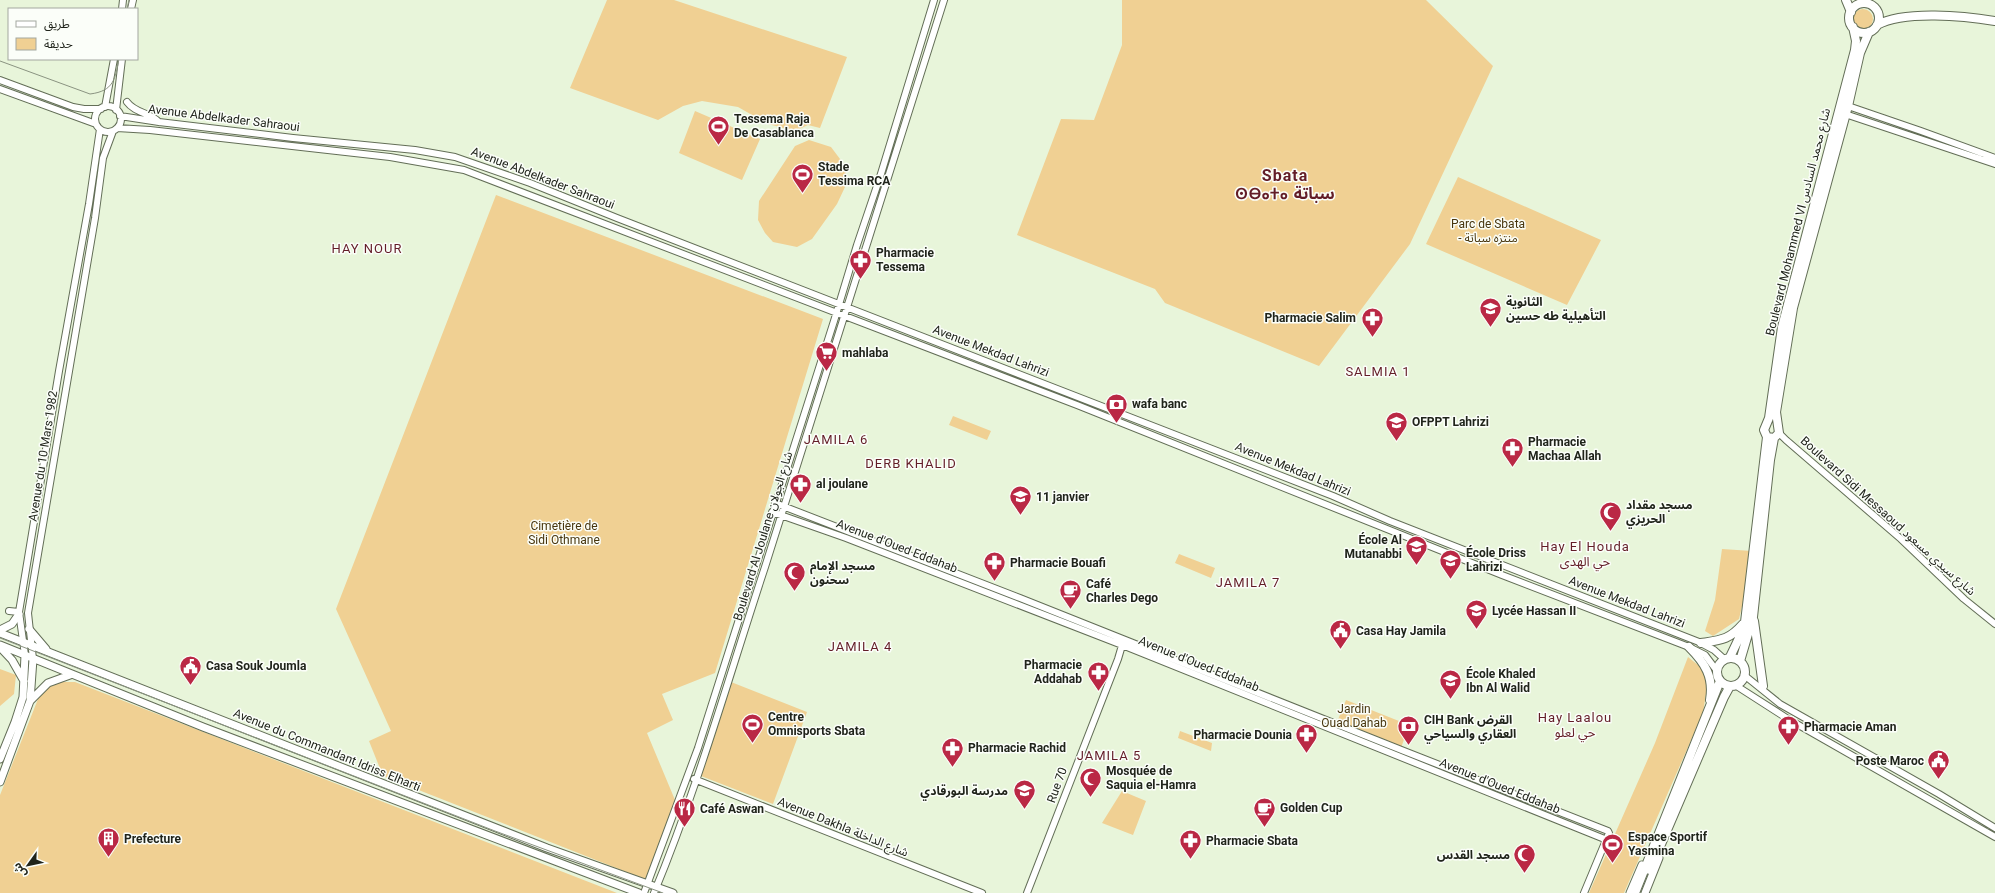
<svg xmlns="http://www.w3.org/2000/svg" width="1995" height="893" viewBox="0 0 1995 893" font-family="Roboto,'Noto Sans Arabic','Noto Sans Tifinagh',sans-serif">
<rect width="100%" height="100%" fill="#e8f5da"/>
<path fill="#f0d093" d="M607 0H674L847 57 820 128 808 125 795 131 768 124 738 107 702 101 683 106 658 120 570 88Z
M1122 0H1426L1493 66 1410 244 1319 366 1165 303 1155 289 1017 235 1061 119 1094 120 1122 45Z
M1853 19a10 10 0 1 1 20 0a10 10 0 1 1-20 0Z
M695 111 760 139 742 180 679 153Z
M809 140 831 147 846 167 845 187 837 204 812 239 797 247 773 242 765 233 758 220 759 201 795 146Z
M1458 177 1601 240 1567 305 1426 244Z
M496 195 823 319 715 673 662 694 673 720 647 733 675 800 648 877 644 879 383 776 369 741 391 731 336 609Z
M953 416 991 431 987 440 949 425Z
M1722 549 1752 551 1747 585 1739 619 1713 636 1705 631 1715 600Z
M1179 554 1215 568 1211 578 1175 563Z
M1688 657 1703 669 1708 681 1703 713 1624 893H1589L1655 743Z
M0 669 16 675 14 694 0 706Z
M57 682H75L617 893H0V795L38 699 45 689Z
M731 682 807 712 773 804 701 776Z
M1346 700 1409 725 1401 748 1337 722Z
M1180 731 1212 743 1211 751 1178 738Z
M1122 791 1146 801 1133 835 1102 823Z"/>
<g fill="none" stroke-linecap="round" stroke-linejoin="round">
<defs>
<path id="secondary" d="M122 9 123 0
M131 9 133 0
M0 80 73 107 84 109H101
M0 89 96 124
M127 102C135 113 149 112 159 122
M1848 106 1921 131 1995 158
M95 119a13 13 0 1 1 26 0a13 13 0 1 1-26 0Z
M105 107 114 59
M116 110 122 59
M1845 114 1995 164
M120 116 159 122 293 138 415 150 455 157 530 183 617 218 1333 496 1390 521 1699 642 1714 650 1724 659
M117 128 150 130 390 157 464 170 1077 405 1502 575 1689 647 1705 655 1717 671
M1779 433 1786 440 1901 539 1964 599 1995 624
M775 503 1020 598 1404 751 1608 831 1609 833 1584 893
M772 512 846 538 1122 645 1607 840
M9 611 19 612
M25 655 19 612 59 371 89 204 100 129
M33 659 28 613 95 218 103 158 113 131
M1744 675 1780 704 1939 794 1995 828
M1735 685 1788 719 1995 837
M694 779 982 893
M644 893 698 748 834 321 857 245 880 177 934 0
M654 893C698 787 729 676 765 567 826 378 885 189 944 0
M1027 893 1118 659 1123 642"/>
<path id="primary" d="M29 629 46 649
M0 630 12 624 19 614
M0 633 547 848 673 893
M0 645 203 727 639 893
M0 647 12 660 24 681
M30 701 48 683 70 675
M0 759 15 722 23 697 25 655
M0 782 30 701 33 659
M1630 893 1642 865
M1645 893 1659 858"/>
<path id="highway" d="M1846 0 1851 12
M1849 18a15 15 0 1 1 30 0a15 15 0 1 1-30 0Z
M1877 25C1904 10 1965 16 1995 21
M1774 438 1767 437 1764 430 1769 418 1782 327 1855 50 1856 41 1853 27
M1754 621 1763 686
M1701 643C1721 640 1729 640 1743 624
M1689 647C1705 663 1714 677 1710 700
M1730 657 1741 634 1745 622 1767 437
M1717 672a14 14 0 1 1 28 0a14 14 0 1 1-28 0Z
M1740 661 1753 617 1770 460 1774 438 1779 433 1776 412 1793 308 1848 106 1860 53 1869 32
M1650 870 1724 697 1730 686
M1635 893 1720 681"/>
</defs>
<use href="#secondary" stroke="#636e57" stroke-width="8"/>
<use href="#primary" stroke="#636e57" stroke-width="9"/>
<use href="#highway" stroke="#636e57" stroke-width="10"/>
<use href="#secondary" stroke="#fff" stroke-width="6"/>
<use href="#primary" stroke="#fff" stroke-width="7"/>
<use href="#highway" stroke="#fff" stroke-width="8"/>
<path stroke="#8a9381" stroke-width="1" d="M127 9 129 0
M0 61 90 94C114 91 115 79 119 59
M0 638 495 831 663 893"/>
</g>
<defs>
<symbol id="stadium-pin" viewBox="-11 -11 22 30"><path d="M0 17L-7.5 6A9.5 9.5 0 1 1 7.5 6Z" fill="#ba2845" stroke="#fbfef9"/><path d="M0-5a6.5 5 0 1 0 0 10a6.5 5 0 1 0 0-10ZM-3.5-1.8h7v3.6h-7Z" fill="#fff"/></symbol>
<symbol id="pharmacy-pin" viewBox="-11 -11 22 30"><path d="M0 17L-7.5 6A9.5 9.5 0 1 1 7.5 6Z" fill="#ba2845" stroke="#fbfef9"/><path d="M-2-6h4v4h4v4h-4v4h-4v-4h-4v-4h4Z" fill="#fff"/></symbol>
<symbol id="school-pin" viewBox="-11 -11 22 30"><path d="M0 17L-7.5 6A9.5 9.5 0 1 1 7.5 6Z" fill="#ba2845" stroke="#fbfef9"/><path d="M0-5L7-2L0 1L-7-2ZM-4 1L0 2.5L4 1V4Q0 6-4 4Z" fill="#fff"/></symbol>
<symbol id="supermarket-pin" viewBox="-11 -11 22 30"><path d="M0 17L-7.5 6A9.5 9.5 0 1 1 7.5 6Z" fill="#ba2845" stroke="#fbfef9"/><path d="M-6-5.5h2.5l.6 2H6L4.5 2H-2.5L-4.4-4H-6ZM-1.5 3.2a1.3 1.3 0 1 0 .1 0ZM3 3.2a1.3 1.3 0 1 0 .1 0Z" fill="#fff"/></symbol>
<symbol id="bank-pin" viewBox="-11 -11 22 30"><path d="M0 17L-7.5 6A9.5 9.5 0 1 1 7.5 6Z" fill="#ba2845" stroke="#fbfef9"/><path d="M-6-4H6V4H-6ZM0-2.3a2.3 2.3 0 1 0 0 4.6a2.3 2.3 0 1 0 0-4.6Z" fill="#fff"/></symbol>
<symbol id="university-pin" viewBox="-11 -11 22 30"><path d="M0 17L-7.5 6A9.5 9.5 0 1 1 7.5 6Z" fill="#ba2845" stroke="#fbfef9"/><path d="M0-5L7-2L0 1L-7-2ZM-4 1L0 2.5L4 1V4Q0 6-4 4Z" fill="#fff"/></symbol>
<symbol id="mosque-pin" viewBox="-11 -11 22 30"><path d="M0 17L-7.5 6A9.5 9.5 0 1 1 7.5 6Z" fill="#ba2845" stroke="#fbfef9"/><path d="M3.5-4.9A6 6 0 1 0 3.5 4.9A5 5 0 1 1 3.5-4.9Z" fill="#fff"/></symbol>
<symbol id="cafe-pin" viewBox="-11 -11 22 30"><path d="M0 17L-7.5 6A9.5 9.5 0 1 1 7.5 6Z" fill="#ba2845" stroke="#fbfef9"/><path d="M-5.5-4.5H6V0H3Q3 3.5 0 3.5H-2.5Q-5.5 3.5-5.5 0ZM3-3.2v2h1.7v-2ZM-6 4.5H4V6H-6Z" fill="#fff"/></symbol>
<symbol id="civic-pin" viewBox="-11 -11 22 30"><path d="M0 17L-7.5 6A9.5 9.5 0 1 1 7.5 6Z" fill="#ba2845" stroke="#fbfef9"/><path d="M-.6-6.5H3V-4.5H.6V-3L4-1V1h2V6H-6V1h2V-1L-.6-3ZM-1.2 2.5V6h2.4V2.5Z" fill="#fff"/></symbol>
<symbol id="restaurant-pin" viewBox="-11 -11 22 30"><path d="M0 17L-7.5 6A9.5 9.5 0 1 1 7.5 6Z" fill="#ba2845" stroke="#fbfef9"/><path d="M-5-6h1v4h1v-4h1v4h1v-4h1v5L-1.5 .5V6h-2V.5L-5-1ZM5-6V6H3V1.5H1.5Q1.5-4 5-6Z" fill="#fff"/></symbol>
<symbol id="building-pin" viewBox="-11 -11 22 30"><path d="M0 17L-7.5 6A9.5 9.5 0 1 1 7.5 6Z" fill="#ba2845" stroke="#fbfef9"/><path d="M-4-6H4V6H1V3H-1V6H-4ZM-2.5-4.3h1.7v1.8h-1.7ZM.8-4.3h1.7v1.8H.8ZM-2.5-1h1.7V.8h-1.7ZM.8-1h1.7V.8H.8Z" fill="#fff"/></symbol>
</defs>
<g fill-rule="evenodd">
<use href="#stadium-pin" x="706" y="114" width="25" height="34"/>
<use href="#stadium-pin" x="790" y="162" width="25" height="34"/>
<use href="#pharmacy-pin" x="848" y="248" width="25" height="34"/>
<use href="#school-pin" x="1478" y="296" width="25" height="34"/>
<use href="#pharmacy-pin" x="1360" y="306" width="25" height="34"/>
<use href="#supermarket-pin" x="814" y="340" width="25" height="34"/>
<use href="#bank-pin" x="1104" y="392" width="25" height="34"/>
<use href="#university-pin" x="1384" y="410" width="25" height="34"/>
<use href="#pharmacy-pin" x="1500" y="436" width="25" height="34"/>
<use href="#pharmacy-pin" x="788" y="472" width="25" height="34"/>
<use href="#school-pin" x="1008" y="484" width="25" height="34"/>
<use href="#mosque-pin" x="1598" y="500" width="25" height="34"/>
<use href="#school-pin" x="1404" y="534" width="25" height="34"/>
<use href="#school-pin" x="1438" y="548" width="25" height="34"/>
<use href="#pharmacy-pin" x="982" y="550" width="25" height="34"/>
<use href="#mosque-pin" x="782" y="560" width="25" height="34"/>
<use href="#cafe-pin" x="1058" y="578" width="25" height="34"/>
<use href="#school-pin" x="1464" y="598" width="25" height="34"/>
<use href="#civic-pin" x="1328" y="618" width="25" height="34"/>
<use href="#civic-pin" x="178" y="654" width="25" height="34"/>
<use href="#pharmacy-pin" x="1086" y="660" width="25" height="34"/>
<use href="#school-pin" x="1438" y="668" width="25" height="34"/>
<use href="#stadium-pin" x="740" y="712" width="25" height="34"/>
<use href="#bank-pin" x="1396" y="714" width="25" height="34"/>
<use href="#pharmacy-pin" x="1776" y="714" width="25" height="34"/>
<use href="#pharmacy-pin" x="1294" y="722" width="25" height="34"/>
<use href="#pharmacy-pin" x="940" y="736" width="25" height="34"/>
<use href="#civic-pin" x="1926" y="748" width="25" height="34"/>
<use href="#mosque-pin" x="1078" y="766" width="25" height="34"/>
<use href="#school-pin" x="1012" y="778" width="25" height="34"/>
<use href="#cafe-pin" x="1252" y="796" width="25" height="34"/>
<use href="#restaurant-pin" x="672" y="796" width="25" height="34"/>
<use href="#building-pin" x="96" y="826" width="25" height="34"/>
<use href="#pharmacy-pin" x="1178" y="828" width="25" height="34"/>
<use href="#stadium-pin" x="1600" y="832" width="25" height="34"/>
<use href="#mosque-pin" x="1512" y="842" width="25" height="34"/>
</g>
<g text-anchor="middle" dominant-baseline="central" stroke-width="3" stroke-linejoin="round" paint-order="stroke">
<g font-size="12" fill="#20241b" stroke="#fbfef9">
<text transform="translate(224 118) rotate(7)">Avenue Abdelkader Sahraoui</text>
<text transform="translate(543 178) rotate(21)">Avenue Abdelkader Sahraoui</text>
<text transform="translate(1798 222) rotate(-76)">Boulevard Mohammed VI شارع محمد السادس</text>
<text transform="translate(991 351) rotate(21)">Avenue Mekdad Lahrizi</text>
<text transform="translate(43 456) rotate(-81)">Avenue du 10 Mars 1982</text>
<text transform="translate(1293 469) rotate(22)">Avenue Mekdad Lahrizi</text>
<text transform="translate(1888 516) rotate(42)">Boulevard Sidi Messaoud شارع سيدي مسعود</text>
<text transform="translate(763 536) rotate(-73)">Boulevard Al Joulane شارع الجولان</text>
<text transform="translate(897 546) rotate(21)">Avenue d'Oued Eddahab</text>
<text transform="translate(1627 602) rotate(21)">Avenue Mekdad Lahrizi</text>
<text transform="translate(1199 664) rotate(22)">Avenue d'Oued Eddahab</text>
<text transform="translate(327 750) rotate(22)">Avenue du Commandant Idriss Elharti</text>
<text transform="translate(1057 785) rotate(-70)">Rue 70</text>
<text transform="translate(1500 786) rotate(22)">Avenue d'Oued Eddahab</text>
<text transform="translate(843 827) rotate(22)">Avenue Dakhla شارع الداخلة</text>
</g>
<g font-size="12" font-weight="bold" fill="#20241b" stroke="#fbfef9" text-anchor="start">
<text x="734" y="119">Tessema Raja<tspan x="734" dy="14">De Casablanca</tspan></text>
<text x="818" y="167">Stade<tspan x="818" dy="14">Tessima RCA</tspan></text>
<text x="876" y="253">Pharmacie<tspan x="876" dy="14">Tessema</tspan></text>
<text x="1506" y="302">الثانوية<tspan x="1506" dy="14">التأهيلية طه حسين</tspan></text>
<text x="1356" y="318" text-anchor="end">Pharmacie Salim</text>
<text x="842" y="353">mahlaba</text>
<text x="1132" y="404">wafa banc</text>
<text x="1412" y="422">OFPPT Lahrizi</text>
<text x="1528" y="442">Pharmacie<tspan x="1528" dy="14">Machaa Allah</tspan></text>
<text x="816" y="484">al joulane</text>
<text x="1036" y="497">11 janvier</text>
<text x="1626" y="505">مسجد مقداد<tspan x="1626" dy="14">الحريزي</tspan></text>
<text x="1402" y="540" text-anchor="end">École Al<tspan x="1402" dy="14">Mutanabbi</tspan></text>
<text x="1466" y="553">École Driss<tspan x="1466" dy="14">Lahrizi</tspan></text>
<text x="1010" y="563">Pharmacie Bouafi</text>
<text x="810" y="566">مسجد الإمام<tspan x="810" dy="14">سحنون</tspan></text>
<text x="1086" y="584">Café<tspan x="1086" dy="14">Charles Dego</tspan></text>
<text x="1492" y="611">Lycée Hassan II</text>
<text x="1356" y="631">Casa Hay Jamila</text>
<text x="1082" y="665" text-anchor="end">Pharmacie<tspan x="1082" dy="14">Addahab</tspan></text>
<text x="206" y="666">Casa Souk Joumla</text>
<text x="1466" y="674">École Khaled<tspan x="1466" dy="14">Ibn Al Walid</tspan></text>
<text x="768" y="717">Centre<tspan x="768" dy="14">Omnisports Sbata</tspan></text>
<text x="1424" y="720">CIH Bank القرض<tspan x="1424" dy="14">العقاري والسياحي</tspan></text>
<text x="1804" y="727">Pharmacie Aman</text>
<text x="1292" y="735" text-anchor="end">Pharmacie Dounia</text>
<text x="968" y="748">Pharmacie Rachid</text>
<text x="1924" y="761" text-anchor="end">Poste Maroc</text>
<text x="1106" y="771">Mosquée de<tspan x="1106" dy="14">Saquia el-Hamra</tspan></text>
<text x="1008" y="791" text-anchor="end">مدرسة البورقادي</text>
<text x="1280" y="808">Golden Cup</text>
<text x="700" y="809">Café Aswan</text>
<text x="1628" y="837">Espace Sportif<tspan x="1628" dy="14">Yasmina</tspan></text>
<text x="124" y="839">Prefecture</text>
<text x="1206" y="841">Pharmacie Sbata</text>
<text x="1510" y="855" text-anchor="end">مسجد القدس</text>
</g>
<g font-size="12" fill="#48360e" stroke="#fbfef9">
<text x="1488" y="224">Parc de Sbata<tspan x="1488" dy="14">- منتزه سباتة</tspan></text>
<text x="564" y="526">Cimetière de<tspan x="564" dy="14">Sidi Othmane</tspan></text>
<text x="1354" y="709">Jardin<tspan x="1354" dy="14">Ouad Dahab</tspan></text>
</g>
<g font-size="13" letter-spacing="1" fill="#631d27" stroke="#fbfef9">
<text x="367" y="248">HAY NOUR</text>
<text x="1378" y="371">SALMIA 1</text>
<text x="836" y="439">JAMILA 6</text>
<text x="911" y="463">DERB KHALID</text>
<text x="1585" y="546">Hay El Houda<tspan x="1585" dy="15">حي الهدى</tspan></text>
<text x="1248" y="582">JAMILA 7</text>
<text x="860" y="646">JAMILA 4</text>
<text x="1575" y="717">Hay Laalou<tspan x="1575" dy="15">حي لعلو</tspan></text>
<text x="1109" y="755">JAMILA 5</text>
</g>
<g font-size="16" font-weight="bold" letter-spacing="1" fill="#631d27" stroke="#fbfef9">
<text x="1285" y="175">Sbata<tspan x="1285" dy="18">ⵙⴱⴰⵜⴰ سباتة</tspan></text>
</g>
</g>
<rect x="8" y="8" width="130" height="52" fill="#fbfef9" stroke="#a3a7a0"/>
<rect x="16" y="21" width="20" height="6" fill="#ffffff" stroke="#a3a7a0"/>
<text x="44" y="28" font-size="12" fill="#20241b">طريق</text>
<rect x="16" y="38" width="20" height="12" fill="#f0d093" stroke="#a3a7a0"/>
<text x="44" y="48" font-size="12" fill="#20241b">حديقة</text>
<g transform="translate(28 865) rotate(237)" stroke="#fbfef9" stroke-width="3" paint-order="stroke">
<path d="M0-3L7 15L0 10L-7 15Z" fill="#20241b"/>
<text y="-6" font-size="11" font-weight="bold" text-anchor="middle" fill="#20241b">ش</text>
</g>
</svg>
